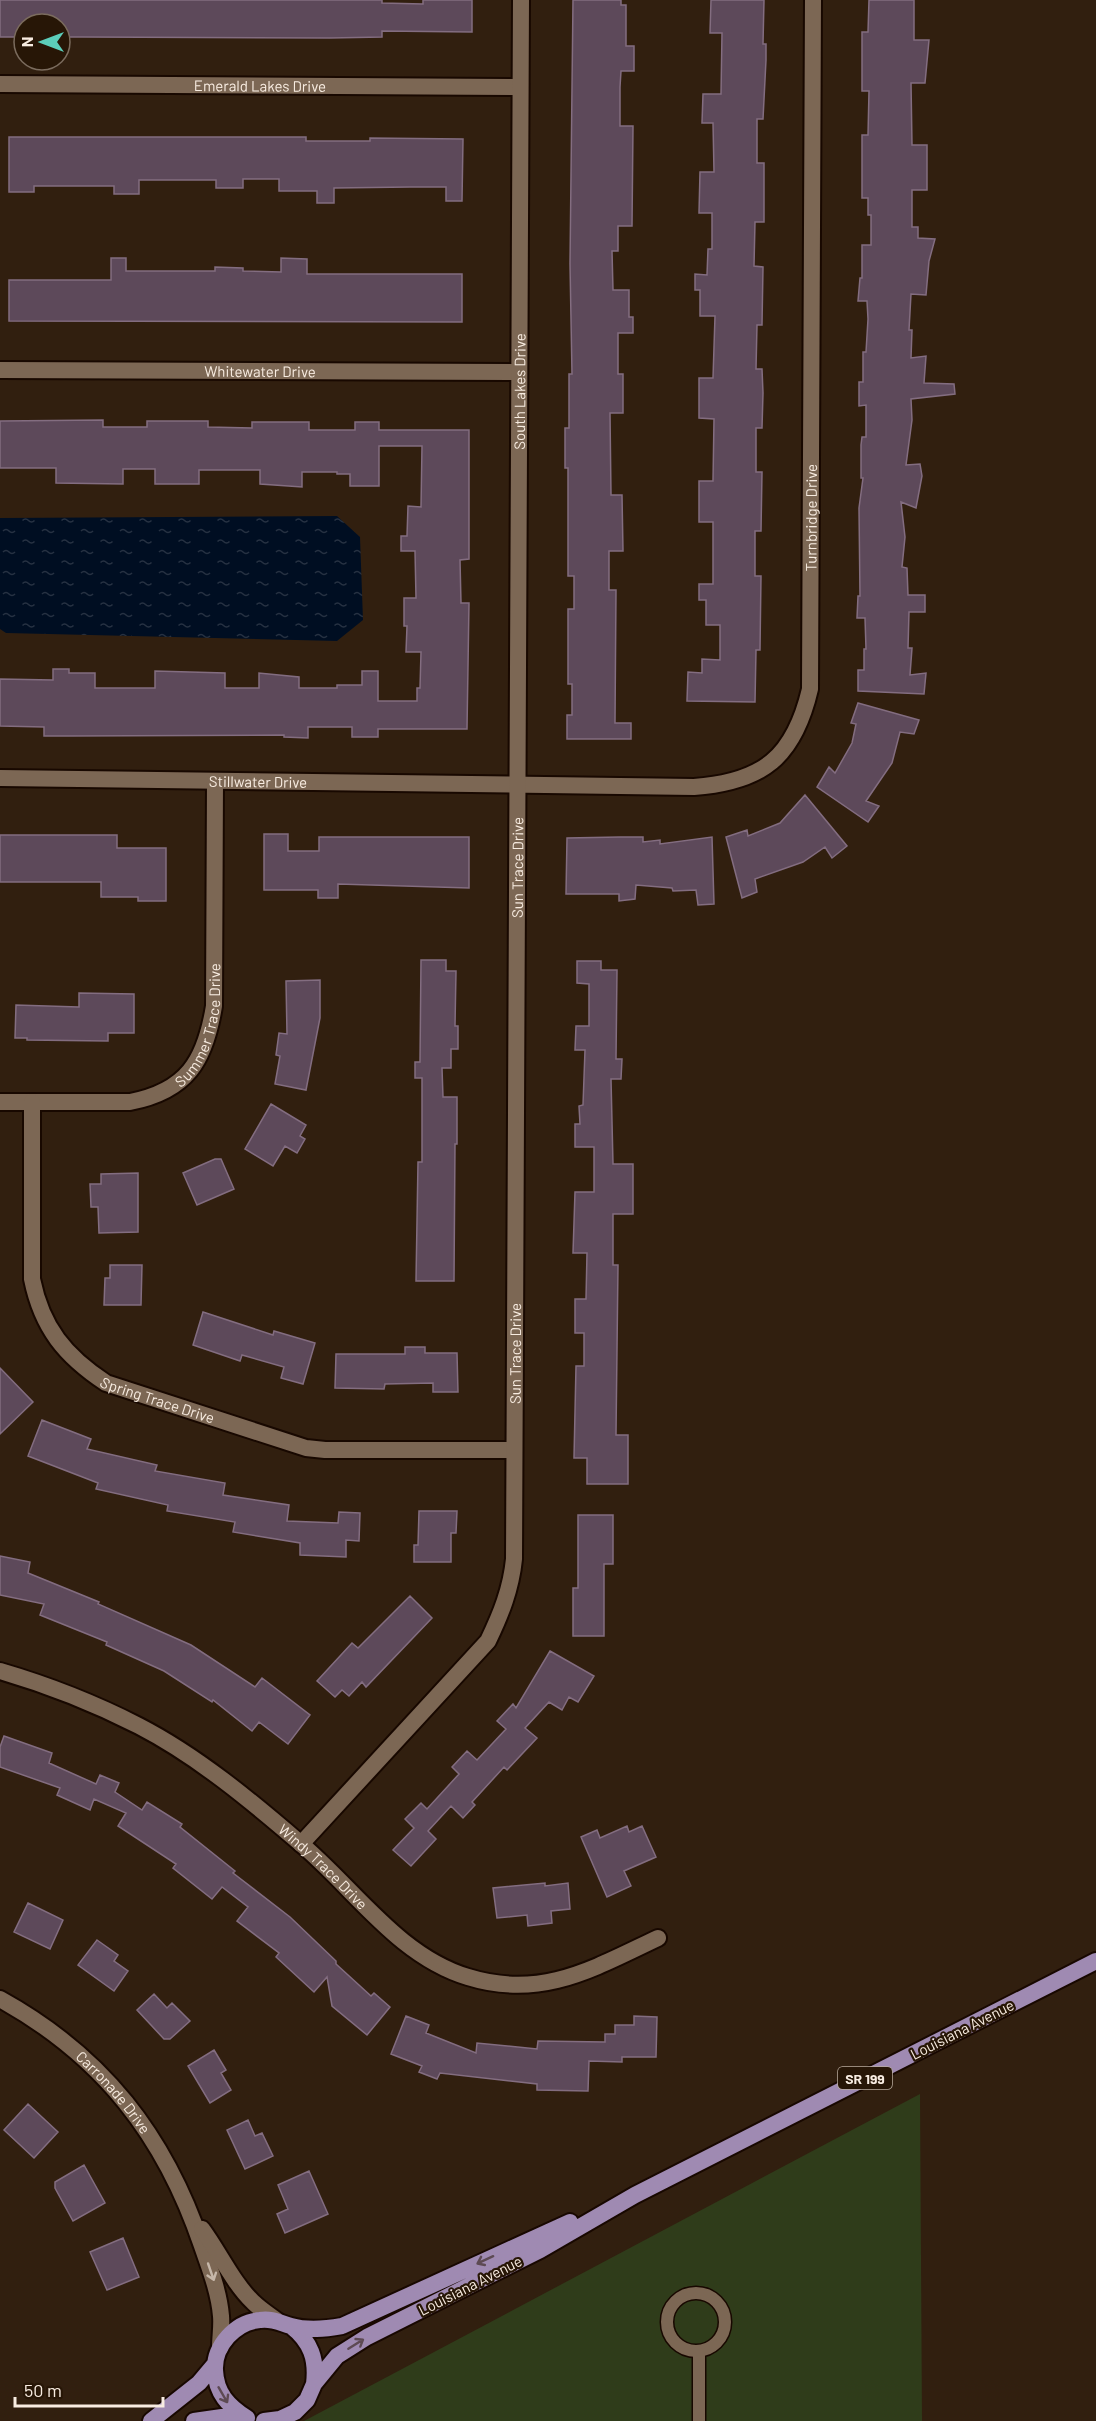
<svg xmlns="http://www.w3.org/2000/svg" width="1096" height="2421" viewBox="0 0 1096 2421" font-family="Barlow,sans-serif">
<defs>
<pattern id="water-ripples" width="26" height="14" patternUnits="userSpaceOnUse" patternTransform="scale(1.5)"><rect width="26" height="14" fill="#000e22"/><path d="M2 4q2-2 4 0t4 0M15 11q2-2 4 0t4 0" fill="none" stroke="#263142"/></pattern>
</defs>
<rect width="100%" height="100%" fill="#311f0f"/>
<path fill="#2f3c1a" d="M920 2094 922 2421H304Z"/>
<path fill="url(#water-ripples)" d="M337 516 360 537 363 620 337 641 6 633 0 629V518Z"/>
<path fill="#5d495a" stroke="#836d80" stroke-width="1.5" d="M0 0H382V3L423 4V0H472V32L382 31V37L330 38 83 37H60V24H21V37H0Z
M573 0H621V5H626V46H634V71H621L620 87V126H633L632 226H618V251H612L613 290H629V317H633V333H618V374H623V413H610L611 495H622L623 551H609V590H616L615 723H631V739H567V715H572V684H568V609H574V576H568V468H565V428H569V374H572L570 264Z
M711 0H764L763 44H766V60L763 119H757V163H764V222H755L754 266 763 267 762 325H757L756 369H762L763 393 762 428H756V472H762L761 531H755V576H761L760 650H756L755 702 687 701 688 672 702 673V659L720 660V625H706V600H699V584H713V522H699V481H713L714 419 699 418V378H713L715 316H700V290H695V274L707 275 708 249H712V213H699L700 172H714L713 123H702L703 94H721L722 33H710Z
M869 0H914V40H929L925 83H911L912 145H927V190H912V227H918V238L935 239 929 261 926 295 911 294 909 330H912L911 358 926 356 924 383 954 384 955 394 911 399 912 420 906 465 920 464 922 476 916 508 901 502 905 537 902 567 907 568 908 595H925V612H909L908 648H912L910 675 926 673 924 694 858 691V670H864V649H866L865 618H857L858 596H860L859 508 863 478H861V445L862 437H866V405L859 406V382H863V352H866L868 319 867 301H858L860 278H862V245H871V215H868V198H862V135H868L869 91H862V32H868Z
M9 137H306V141H370V138L463 139 462 201H446V187H410L334 188V203H317V191H279V179H243V188H216V180H139V194H114V186H34V192H9Z
M111 258H126V271H215V267L243 268V271L281 272V258L307 259V274H462V322L9 321V280H111Z
M103 420V427H147V421H208V427L252 428V422H309V430H355V422H379V430H469V559L460 560 461 603H469L467 729H378V737H352V727H308V738L284 737V735L68 736H44V727L0 726V679L53 680V669H69V673H95V688H155V671L225 673V688H259V673L299 677V688H337V685H362V671H378V701H417V688H420L421 652H406L407 626H404V598H416L415 551H401V536H407L408 506 421 507 422 446H379V486H350V474H337V472H302V487L260 484V470H199V484H155V469H123V484L56 483V468H0V421Z
M858 703 919 720 914 734 900 732 892 763 866 801 879 806 868 822 817 787 829 767 835 773 852 743 856 724 851 723Z
M805 795 847 846 832 858 825 847 803 862 755 879 757 892 742 898 726 837 747 830 748 836 780 823Z
M264 834H288V851H319V837H469V888L338 884V898H318V890H264Z
M0 835H117V848H166V901H138V897H101V882H0Z
M620 837H643V842L660 840V844L712 837 714 904 698 905 696 890 673 891 672 888 636 885 635 899 619 901V894H566L567 838Z
M421 960H446V971H456L455 1026H458V1049H451V1068H442L443 1097H457V1144H455L454 1281H416L418 1162H422V1078H415V1062H420Z
M577 961H601V970H617L616 1059H622L621 1079H611L613 1164H633V1214H613V1265H618L616 1435H628V1484H587V1458H574L576 1366H584V1333H575V1299H586L587 1253H573L575 1192H594V1147H575V1124H580L579 1106 583 1105 585 1050H575L576 1026H589V984L577 983Z
M320 980V1018L306 1090 275 1084 280 1056 276 1055 279 1033 287 1034 286 981Z
M79 993 134 994V1033H108V1041L27 1040V1038H15L16 1005 79 1007Z
M271 1104 306 1125 300 1136 305 1139 297 1153 285 1146 273 1166 245 1149Z
M215 1159H221L234 1189 197 1205 183 1173Z
M138 1173V1232L99 1233 98 1207H91L90 1184H101V1174Z
M110 1265H142L141 1305H104L105 1278H110Z
M203 1312 273 1335 274 1331 315 1343 303 1384 281 1378 284 1367 242 1355 240 1361 193 1345Z
M405 1347H425V1353H457L458 1392H433V1383L385 1384 384 1389 335 1388 336 1354H405Z
M0 1368 33 1402 0 1434Z
M42 1420 91 1439 87 1449 157 1465 155 1471 225 1483 223 1495 289 1505 287 1521 338 1523 339 1512 360 1513 359 1541 346 1540V1557L300 1555V1543L233 1532 235 1522 167 1511 168 1505 96 1489 98 1483 28 1456Z
M419 1511H457L456 1533H451V1562H414V1545H418Z
M578 1515H613V1564H604V1636H573V1588H578Z
M0 1556 30 1562 28 1573 99 1602 98 1604 191 1645 255 1687 262 1678 310 1715 288 1744 259 1722 252 1731 213 1700 212 1702 164 1671 106 1645 107 1642 40 1615 44 1604 0 1595Z
M410 1596 432 1618 366 1687 362 1682 349 1696 342 1690 335 1697 317 1681 352 1643 358 1648Z
M550 1651 594 1676 578 1702 569 1697 562 1710 549 1702 525 1728 537 1738 507 1770 504 1767 472 1802 475 1805 463 1818 451 1806 428 1831 436 1839 411 1866 393 1850 414 1828 405 1819 421 1803 427 1809 459 1774 452 1767 467 1751 477 1760 506 1729 497 1721 513 1704 516 1708Z
M4 1736 52 1753 49 1763 96 1784 100 1775 119 1783 115 1792 142 1810 147 1802 182 1824 180 1827 235 1871 233 1873 290 1917 336 1961V1964L371 1996 374 1993 390 2007 367 2035 332 2006 327 1977 314 1992 276 1957 279 1953 237 1921 248 1907 222 1887 212 1899 173 1868 176 1864 118 1826 126 1813 94 1799 90 1810 57 1795 60 1788 0 1767V1747Z
M627 1826 629 1832 642 1826 656 1857 624 1871 631 1886 607 1897 581 1837 597 1830 600 1838Z
M545 1883V1886L568 1883 570 1909 551 1911 552 1923 528 1926 527 1915 497 1918 493 1888Z
M28 1903 63 1920 50 1949 14 1932Z
M97 1940 118 1955 114 1961 128 1971 114 1991 78 1965Z
M154 1994 167 2008 172 2003 190 2021 170 2039H164L137 2010Z
M406 2016 429 2025 426 2033 476 2053 477 2043 537 2049 538 2041 605 2042V2034H615V2025H634V2016L657 2017 656 2057H622V2062L589 2061 588 2091 537 2090V2084L440 2073 437 2079 419 2072 422 2066 391 2054Z
M214 2050 226 2070 221 2073 231 2090 210 2103 188 2066Z
M28 2104 58 2132 34 2158 4 2130Z
M248 2120 255 2136 262 2133 273 2156 245 2169 227 2130Z
M84 2165 105 2203 73 2221 55 2188V2182Z
M309 2171 328 2214 285 2233 277 2214 288 2209 278 2185Z
M123 2238 139 2277 107 2290 90 2252Z"/>
<g fill="none" stroke-linecap="round" stroke-linejoin="round">
<defs>
<path id="service" d="M667 2322a29 29 0 1 1 58 0a29 29 0 1 1-58 0Z
M699 2421V2351"/>
<g id="minor">
<path id="s1" d="M0 84 520 87"/>
<path id="s2" d="M0 370 519 372"/>
<path id="s3" d="M0 778 694 787C763 782 794 757 810 689L813 0"/>
<path id="s4" d="M0 1102H130C187 1091 205 1061 214 1006L215 781"/>
<path id="s5" d="M32 1102V1279C42 1328 65 1356 106 1383L306 1448 325 1450H514"/>
<path id="s6" d="M0 1671C48 1685 94 1703 139 1726 197 1756 250 1800 300 1843 354 1888 398 1956 468 1977 542 2000 594 1968 658 1938"/>
<path id="s7" d="M301 1844 488 1641C501 1614 511 1589 514 1559L521 0"/>
<path id="s8" d="M0 1999C103 2056 165 2136 202 2246 210 2269 219 2292 221 2316 222 2326 220 2337 220 2348"/>
<path d="M202 2229C219 2252 233 2283 253 2302 260 2309 268 2314 276 2320"/>
</g>
<path id="primary" d="M291 2326C311 2342 317 2359 314 2384
M247 2418C228 2406 216 2393 215 2370 214 2346 235 2322 260 2320 272 2318 280 2323 291 2326 308 2331 325 2329 342 2326L570 2222
M151 2421 199 2383 215 2364
M194 2421 222 2417 247 2418
M264 2421 280 2419 295 2412 307 2400 314 2384 337 2356 367 2337 540 2250 635 2195 1096 1961"/>
</defs>
<use href="#service" stroke="#180800" stroke-width="15"/>
<use href="#minor" stroke="#180800" stroke-width="20"/>
<use href="#primary" stroke="#180800" stroke-width="20"/>
<use href="#service" stroke="#7c6754" stroke-width="12"/>
<use href="#minor" stroke="#7c6754" stroke-width="16"/>
<use href="#primary" stroke="#9f8ab2" stroke-width="16"/>
</g>
<defs><path id="oneway-shaft" d="M-6 0H5M1.5-3L5.5 0L1.5 3" fill="none" stroke-width="1.6" stroke-linecap="round" stroke-linejoin="round" transform="scale(1.5)"/></defs>
<g stroke="#5d4a53">
<use href="#oneway-shaft" transform="translate(485 2260) rotate(155)"/>
<use href="#oneway-shaft" transform="translate(356 2344) rotate(-32)"/>
<use href="#oneway-shaft" transform="translate(223 2395) rotate(60)"/>
</g>
<use stroke="#c6b7a9" href="#oneway-shaft" transform="translate(211 2272) rotate(71)"/>
<g text-anchor="middle" dominant-baseline="central" stroke-width="4.5" stroke-linejoin="round" paint-order="stroke">
<rect fill="#271606" stroke="#b9ac9f" stroke-width="1.5" x="838" y="2067" width="54" height="22" rx="4.5"/>
<g font-size="14" font-weight="bold" fill="#f8ece1">
<text x="865" y="2078">SR 199</text>
</g>
<g font-size="15" fill="#f8ece1" stroke="#271606">
<text stroke="none"><textPath href="#s1" startOffset="260">Emerald Lakes Drive</textPath></text>
<text stroke="none"><textPath href="#s2" startOffset="260">Whitewater Drive</textPath></text>
<text stroke="none"><textPath href="#s7" startOffset="1530">South Lakes Drive</textPath></text>
<text stroke="none"><textPath href="#s3" startOffset="1032">Turnbridge Drive</textPath></text>
<text stroke="none"><textPath href="#s3" startOffset="258">Stillwater Drive</textPath></text>
<text stroke="none"><textPath href="#s7" startOffset="1054">Sun Trace Drive</textPath></text>
<text stroke="none"><textPath href="#s4" startOffset="246">Summer Trace Drive</textPath></text>
<text stroke="none"><textPath href="#s7" startOffset="568">Sun Trace Drive</textPath></text>
<text stroke="none"><textPath href="#s5" startOffset="363">Spring Trace Drive</textPath></text>
<text stroke="none"><textPath href="#s6" startOffset="382">Windy Trace Drive</textPath></text>
<text transform="translate(962 2029) rotate(-27)">Louisiana Avenue</text>
<text stroke="none"><textPath href="#s8" startOffset="148">Carronade Drive</textPath></text>
<text transform="translate(470 2285) rotate(-27)">Louisiana Avenue</text>
</g>
</g>
<g transform="translate(42 42) rotate(270)"><circle r="28" fill="#271606" stroke="#7b6c5e" stroke-width="1.5"/>
<path d="M0-4.5L10 22L0 15L-10 22Z" fill="#5cceba"/>
<text y="-9" font-size="16" font-weight="bold" text-anchor="middle" fill="#f8ece1">N</text>
</g>
<path d="M15 2397v9h148v-9" fill="none" stroke="#f8ece1" stroke-width="3"/>
<text x="24" y="2397" font-size="18" fill="#f8ece1" stroke="#271606" stroke-width="4.5" paint-order="stroke">50 m</text>
</svg>
